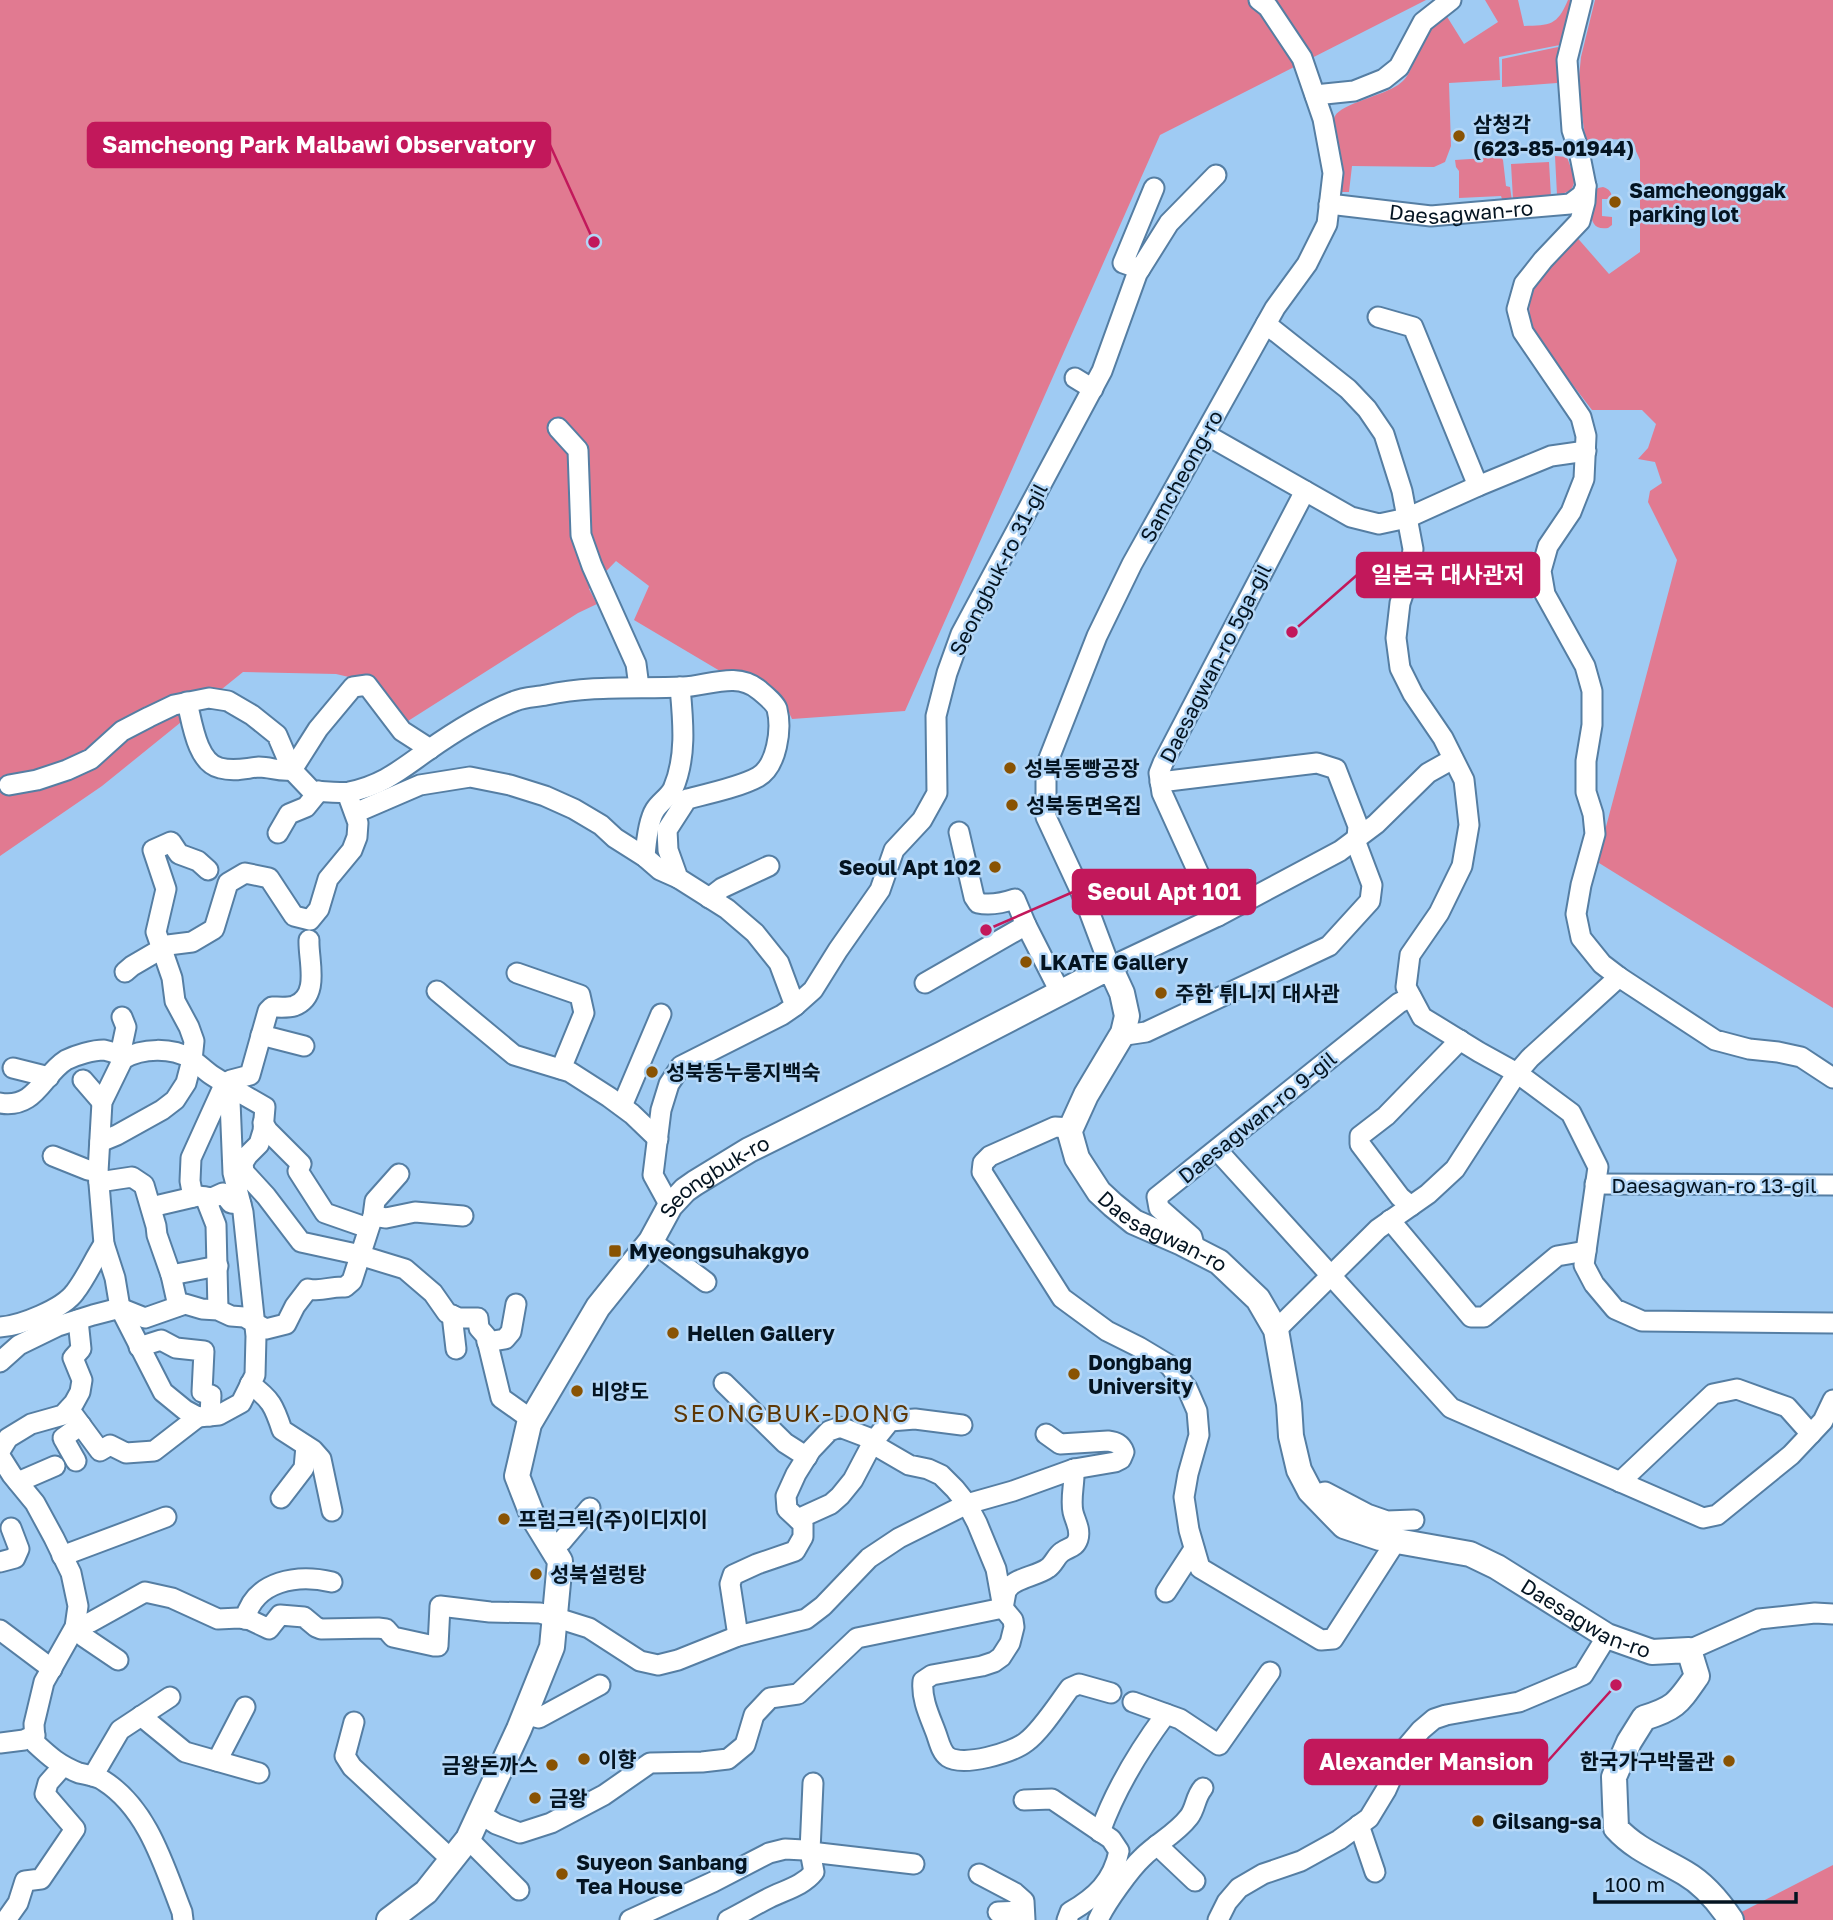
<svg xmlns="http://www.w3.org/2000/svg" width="1833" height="1920" viewBox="0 0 1833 1920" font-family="'Golos Text','Noto Sans KR',sans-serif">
<rect width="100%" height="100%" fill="#9fcbf3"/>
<path fill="#e17a91" d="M0 0H1426L1160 135 905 711 792 719 780 694 755 678 720 671 634 620 649 586 616 561 589 589 597 604 578 613 408 721 379 684 336 674 243 672 102 786 0 856Z
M1485 0H1518L1524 26C1550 25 1557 26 1568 0H1579L1558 61 1557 83 1502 87V59L1558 47 1559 55 1560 45 1499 57 1500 80 1449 83 1451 146 1445 162 1434 167 1352 166 1349 192H1340C1340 181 1341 170 1340 159 1339 146 1328 129 1335 116 1341 104 1384 95 1398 85 1413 75 1414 58 1419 43 1423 33 1431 23 1437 15H1446L1464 44 1498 22Z
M1595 0H1833V1008L1599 863 1603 838 1677 560 1648 502 1650 491 1662 483 1655 462 1638 459 1648 448 1656 424 1642 410H1592L1536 337 1530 319 1529 300 1533 285 1574 234 1609 274 1640 252V160L1631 140 1609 139 1586 143 1578 87 1581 57Z
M1555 156 1567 157C1573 175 1583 190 1557 195Z
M1501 157 1503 160 1506 186 1510 187 1512 201 1503 202 1501 196 1459 198V171L1456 167 1455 160Z
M1549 162 1551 197 1513 199 1511 164Z
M1603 187C1609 189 1612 192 1612 199H1602V216L1612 217V225L1608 228C1586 231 1592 210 1592 195L1598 188Z
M1833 1865V1920H1726Z"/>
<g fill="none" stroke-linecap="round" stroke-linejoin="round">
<defs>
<g id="minor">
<path d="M1259 0 1268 7 1302 58 1323 119 1333 173 1327 224 1307 264 1275 308 1266 324 1132 564 1097 636 1046 766V817L1086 903 1110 967 1218 916 1340 851 1376 824 1428 773 1453 759"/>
<path d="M1582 0 1567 60 1572 130 1579 151 1586 186 1585 202 1580 221 1543 260 1524 284 1517 309 1523 332 1581 417 1586 436 1584 479 1571 512 1548 546 1541 571 1545 594 1585 666 1592 691V725L1586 761V792L1593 814 1595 834 1581 885 1576 914 1581 938 1602 964 1619 977 1715 1040 1749 1049 1778 1052 1801 1057 1833 1078"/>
<path d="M1315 95 1354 91 1384 79 1399 67 1423 22 1451 0"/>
<path id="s1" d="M1329 204 1431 216 1570 204 1582 195 1586 186"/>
<path d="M1140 269 1123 263 1154 188"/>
<path d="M1378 317 1413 327 1478 486"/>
<path d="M1266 324 1348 389 1367 409 1384 434 1402 491 1413 549 1410 573 1400 603 1396 638 1400 668 1413 694 1443 738 1464 780 1469 825 1462 866 1439 913 1410 955 1406 987 1422 1017 1479 1052 1517 1073 1571 1113 1598 1167 1584 1265 1594 1284 1615 1309 1642 1321 1833 1323"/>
<path d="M1075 378 1093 389"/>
<path d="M558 428 578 450 581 535 592 566 636 664 639 687"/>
<path d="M1205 434 1351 517 1379 524 1407 518 1478 486 1551 456 1586 451"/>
<path d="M187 702C192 722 197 763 220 768 235 772 246 768 259 767 271 767 279 772 292 770L318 729 353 687 367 685 402 731 430 749"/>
<path d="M1160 782 1317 763 1336 769 1358 826 1357 838"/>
<path d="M9 785 37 780 67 770 91 759 122 731 149 717 174 705 209 698 228 701 252 715 277 735 292 770 312 791C323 791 337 794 349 792 383 785 400 770 427 751 454 732 484 713 515 701 524 697 536 697 546 695 592 685 636 689 683 687 708 686 737 671 759 690 765 695 775 703 777 709 782 729 777 766 758 777 740 787 707 794 687 799L667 830 668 850 678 878 727 909 755 933 779 963 795 1006 782 1015 681 1066 669 1084 661 1110 653 1175 670 1206"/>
<path d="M355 813 420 785 470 777 510 785 545 796 574 809 601 825 615 838 645 857 660 870 678 878"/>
<path d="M959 832 974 897 978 903C991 906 1003 903 1015 899L1026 925"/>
<path d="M278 833 289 814 306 807 319 791"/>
<path d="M645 857C646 844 648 821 655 810 660 802 669 797 673 789 687 757 683 720 680 687"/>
<path d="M709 898 722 888 769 866"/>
<path d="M1218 916 1162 793 1159 773 1163 763 1305 491"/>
<path d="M125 972 132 966 168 945 192 942 214 929 228 883 245 873 269 878 294 916 310 920 319 909 328 879 352 850 357 837 358 823 347 793"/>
<path d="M517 973 580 995 584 1013 561 1069"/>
<path d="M925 983 1026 925 1060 992"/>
<path d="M437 991 514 1055 570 1072 609 1097 632 1114 658 1139"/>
<path d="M795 1006 813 990 838 950 880 890 894 850 922 820 937 793 936 716 947 673 961 634 1102 371 1137 274 1169 223 1216 175"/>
<path d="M122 1017 126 1027 120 1055 123 1059"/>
<path d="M1123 1033 1126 1035 1146 1032 1329 946 1370 901 1372 885 1355 840"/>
<path d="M261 1035 304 1046"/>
<path d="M13 1068 49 1077"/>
<path d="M83 1080 102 1102"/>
<path d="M225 1083 230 1101 233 1173 243 1212 256 1336 255 1375 241 1403 219 1415 198 1417 185 1410 163 1392 120 1308 115 1278 104 1244 98 1172 102 1102 123 1059C142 1048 172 1047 191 1059 199 1064 205 1071 213 1076 230 1087 247 1097 265 1107L263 1131 259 1144 248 1155 243 1163 244 1172 266 1196 301 1242 356 1254 405 1269 433 1293 447 1313 459 1318H478L479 1328 486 1336 501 1398 532 1420"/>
<path d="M225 1083 231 1080 250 1075 268 1011 272 1007C278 1007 288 1008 294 1006 321 996 308 960 309 940"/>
<path d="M0 1103C36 1109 42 1075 66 1060 76 1055 93 1050 104 1050 109 1051 115 1053 120 1055"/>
<path d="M622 1106 661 1014"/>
<path d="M263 1123 268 1131 301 1164 298 1171 325 1213 368 1228"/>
<path d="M1071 1128 1055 1127 990 1156 983 1163 982 1172 1062 1298 1107 1331 1139 1347 1169 1365 1187 1388 1197 1411 1199 1435 1188 1474 1184 1497 1189 1530 1200 1568 1321 1640 1333 1639 1396 1541"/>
<path d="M100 1142 117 1135 162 1110 175 1100 186 1083 192 1060 194 1041 189 1027 175 1001 172 978 156 932 166 889 153 850 171 842 179 854 198 861 208 870"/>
<path d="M1217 1150 1451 1408 1703 1518 1717 1515 1791 1455 1823 1421 1833 1400"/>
<path d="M53 1156 88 1170 98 1172"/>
<path d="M99 1182 132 1177 144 1185 156 1226 157 1235 171 1275 178 1306"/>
<path d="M1595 1184 1833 1185"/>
<path d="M193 1197 190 1181 191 1158 225 1083"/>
<path d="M205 1197 216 1225 218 1310"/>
<path d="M1411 1206 1400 1197 1360 1144V1136L1386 1116 1460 1040"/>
<path d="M151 1207 198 1196 212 1198 223 1193 231 1203 241 1204"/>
<path d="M373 1216 386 1218 415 1212 463 1216"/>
<path d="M1390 1220 1471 1317H1484L1557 1256 1586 1251"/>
<path d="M651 1241 706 1282"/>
<path d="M1195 1249 1192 1237 1159 1208 1157 1197 1399 1003 1411 997"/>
<path d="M171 1275 218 1266"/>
<path d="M452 1315 456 1349"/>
<path d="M0 1327C20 1326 63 1309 75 1292 86 1278 94 1259 104 1244"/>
<path d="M1276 1330 1378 1229 1428 1194 1455 1169 1517 1073 1530 1058 1619 977"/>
<path d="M487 1342 505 1339 511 1332 516 1304"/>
<path d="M139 1347 161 1340 176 1348 204 1351 202 1392 211 1395 210 1416"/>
<path d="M0 1362 19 1345 58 1326 93 1315 120 1308 145 1318 185 1304 202 1309 218 1310 231 1316 244 1317 266 1329 286 1324 295 1306 308 1289C324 1292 329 1286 345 1287L352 1281 373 1216 375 1201 399 1174"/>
<path d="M724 1383 785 1443 807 1457"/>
<path d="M250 1384C271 1399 274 1406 282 1430L313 1450 321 1459 332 1511"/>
<path d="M69 1409 100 1451 110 1445 126 1453 154 1451 198 1417"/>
<path d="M0 1451 8 1438 31 1424 63 1415 74 1403 80 1392 82 1380 73 1358 81 1349 78 1320"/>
<path d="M0 1456 12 1475 35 1503 54 1538 71 1573 78 1606 75 1627 44 1682 34 1724 35 1743C50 1757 59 1765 79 1773 87 1775 97 1776 104 1781 148 1809 164 1866 182 1912L183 1920"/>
<path d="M76 1461 63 1438 81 1425"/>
<path d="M18 1482 55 1466"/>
<path d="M1620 1482 1713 1394 1737 1389 1787 1407 1811 1434"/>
<path d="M1313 1495 1325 1492 1367 1514 1387 1521 1414 1520"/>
<path d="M281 1498 304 1468 306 1446"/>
<path d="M798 1519 831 1504 840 1496 853 1480 873 1442 890 1421 915 1419 962 1425"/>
<path d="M552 1548 562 1541 590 1508"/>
<path d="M62 1556 166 1517"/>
<path d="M0 1562 15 1558 19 1549 11 1528"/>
<path d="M1166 1592 1194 1549"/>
<path d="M245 1619C255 1580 298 1574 332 1582"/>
<path d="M0 1630 52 1669"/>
<path d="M738 1636 730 1584 733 1575 757 1564 795 1551 803 1537V1524L787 1509 786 1496 796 1474 811 1450 829 1431 840 1427 869 1438 878 1447 909 1465 928 1469 941 1475 955 1489 967 1504 977 1523 996 1569 1003 1608 1013 1620 1014 1627 1010 1643 1001 1657 994 1662 982 1666 932 1675 923 1681C921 1699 930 1717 936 1733 939 1741 941 1752 948 1757 963 1767 1012 1753 1026 1742 1041 1731 1058 1704 1070 1688L1079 1684 1111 1693"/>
<path d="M1689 1650 1759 1619 1815 1613 1833 1614"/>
<path d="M118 1660 84 1637 75 1627 91 1622 145 1592 172 1598 218 1619 239 1618 250 1620 269 1629 280 1615 304 1617 316 1627 321 1629 378 1628 386 1629 393 1637 434 1646H438L440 1606 490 1612 540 1613 554 1617 589 1628 640 1661 658 1665 678 1660 738 1636 806 1619 823 1606 869 1558 899 1538 967 1504 1013 1491 1074 1469 1115 1462 1121 1459 1124 1452C1121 1444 1116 1442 1108 1441L1060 1444 1046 1434"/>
<path d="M1133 1702 1180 1719 1219 1745 1270 1672"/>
<path d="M524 1714 539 1718 600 1685"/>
<path d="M141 1716 185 1752 259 1773"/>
<path d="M354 1722 345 1756 352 1767 452 1860"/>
<path d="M0 1743 24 1740 35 1735"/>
<path d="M217 1761 245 1707"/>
<path d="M93 1776 120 1730 170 1697"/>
<path d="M1024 1800 1052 1799 1111 1839 1119 1851C1113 1881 1096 1897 1070 1912L1067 1920"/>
<path d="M479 1813 496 1824 520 1833 551 1823 604 1795 650 1763 702 1762 728 1759 745 1745 754 1715 770 1698 798 1694 857 1638 1003 1608C1004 1603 1005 1597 1006 1592 1011 1578 1036 1577 1048 1568 1054 1564 1056 1556 1062 1552 1069 1547 1075 1548 1078 1539 1081 1529 1075 1521 1073 1512 1070 1498 1075 1483 1074 1469"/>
<path d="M1359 1825 1375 1872"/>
<path d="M1100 1832C1115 1790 1140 1749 1166 1714"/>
<path d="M468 1839 519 1890"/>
<path d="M1157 1845 1195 1881"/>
<path d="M979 1874 1015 1893 1024 1901 1025 1920"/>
<path d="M998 1912 1024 1911"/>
<path d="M6 1920 18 1903 25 1881 41 1879 75 1829 45 1794 48 1783 63 1766"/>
<path d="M630 1920 713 1882 769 1853 785 1849 804 1850 819 1853 914 1864"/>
<path d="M728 1920C742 1913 755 1905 769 1898 785 1890 803 1886 814 1872L810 1851 813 1783"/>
<path d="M1098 1920C1105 1904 1130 1869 1143 1857 1157 1843 1176 1834 1189 1817 1196 1808 1195 1797 1203 1788"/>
<path d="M1218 1920 1227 1902 1239 1888 1263 1874 1301 1861 1339 1840 1369 1818 1386 1790 1404 1750 1421 1730 1434 1719 1446 1715 1519 1702 1583 1675 1607 1636"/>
</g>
<g id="major">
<path id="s2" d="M389 1920 426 1892 468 1839 519 1729 552 1647 560 1561 533 1517 517 1476 529 1424 598 1307 651 1241 670 1206 685 1190 695 1183 749 1150 942 1054 1110 967 1122 993 1127 1016 1123 1033 1086 1095 1071 1128 1070 1133 1077 1158 1099 1192 1113 1205 1134 1222 1182 1243 1219 1262 1258 1299 1276 1330 1289 1404 1291 1436 1299 1470 1310 1491 1344 1526 1380 1538 1470 1554 1497 1567 1607 1636 1652 1652 1689 1650 1697 1676C1678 1703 1676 1708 1644 1718L1629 1742 1614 1777 1616 1828C1636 1850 1660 1858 1685 1873 1704 1884 1719 1902 1731 1920"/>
</g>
</defs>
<use href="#minor" stroke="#557ea3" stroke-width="23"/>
<use href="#major" stroke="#557ea3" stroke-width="28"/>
<use href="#minor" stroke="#fff" stroke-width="19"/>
<use href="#major" stroke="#fff" stroke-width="24"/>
</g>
<g fill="#895303" stroke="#b4d7f7" stroke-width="2.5">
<circle cx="1459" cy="136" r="7"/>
<circle cx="1615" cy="202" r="7"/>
<circle cx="1010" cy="768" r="7"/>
<circle cx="1012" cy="805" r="7"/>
<circle cx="995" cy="867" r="7"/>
<circle cx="1026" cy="962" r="7"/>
<circle cx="1161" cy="993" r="7"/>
<circle cx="652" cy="1072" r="7"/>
<rect x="608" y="1244" width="14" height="14" rx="3.5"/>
<circle cx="673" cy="1333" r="7"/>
<circle cx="1074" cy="1374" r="7"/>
<circle cx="577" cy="1391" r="7"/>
<circle cx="504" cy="1519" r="7"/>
<circle cx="536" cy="1574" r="7"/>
<circle cx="584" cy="1759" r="7"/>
<circle cx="1729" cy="1761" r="7"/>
<circle cx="552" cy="1765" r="7"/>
<circle cx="535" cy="1798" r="7"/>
<circle cx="1478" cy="1821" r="7"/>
<circle cx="562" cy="1874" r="7"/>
</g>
<g text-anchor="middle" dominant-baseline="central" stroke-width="5" stroke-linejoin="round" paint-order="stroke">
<g font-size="21" font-weight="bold" fill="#041421" stroke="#b4d7f7" text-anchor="start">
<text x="1473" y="124">삼청각<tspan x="1473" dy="24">(623-85-01944)</tspan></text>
<text x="1629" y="190">Samcheonggak<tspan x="1629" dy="24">parking lot</tspan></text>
<text x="1024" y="768">성북동빵공장</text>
<text x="1026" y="805">성북동면옥집</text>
<text x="981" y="867" text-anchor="end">Seoul Apt 102</text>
<text x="1040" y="962">LKATE Gallery</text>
<text x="1175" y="993">주한 튀니지 대사관</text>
<text x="666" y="1072">성북동누룽지백숙</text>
<text x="629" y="1251">Myeongsuhakgyo</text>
<text x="687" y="1333">Hellen Gallery</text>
<text x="1088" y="1362">Dongbang<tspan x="1088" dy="24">University</tspan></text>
<text x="591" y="1391">비양도</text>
<text x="518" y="1519">프럼크릭(주)이디지이</text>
<text x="550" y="1574">성북설렁탕</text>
<text x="598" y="1759">이향</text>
<text x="1715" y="1761" text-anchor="end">한국가구박물관</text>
<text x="538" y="1765" text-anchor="end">금왕돈까스</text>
<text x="549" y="1798">금왕</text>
<text x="1492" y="1821">Gilsang-sa</text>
<text x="576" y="1862">Suyeon Sanbang<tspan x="576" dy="24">Tea House</tspan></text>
</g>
<g font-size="21" fill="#041421" stroke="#b4d7f7">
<text stroke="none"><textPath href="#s1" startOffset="133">Daesagwan-ro</textPath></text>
<text transform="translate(1181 476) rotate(-61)">Samcheong-ro</text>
<text transform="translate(998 569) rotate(-63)">Seongbuk-ro 31-gil</text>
<text transform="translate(1215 663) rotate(-63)">Daesagwan-ro 5ga-gil</text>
<text transform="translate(1257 1117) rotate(-39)">Daesagwan-ro 9-gil</text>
<text stroke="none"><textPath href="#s2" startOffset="873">Seongbuk-ro</textPath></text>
<text x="1714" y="1185">Daesagwan-ro 13-gil</text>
<text stroke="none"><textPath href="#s2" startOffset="1647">Daesagwan-ro</textPath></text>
<text stroke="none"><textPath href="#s2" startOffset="2278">Daesagwan-ro</textPath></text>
</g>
<g font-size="24" letter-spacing="2" fill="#5d3705" stroke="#b4d7f7">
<text x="792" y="1412">SEONGBUK-DONG</text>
</g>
</g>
<path fill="none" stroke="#c2185b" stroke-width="2.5" d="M594 242L550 145M1292 632L1357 575M986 930L1073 892M1616 1685L1547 1762"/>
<g fill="#c2185b" stroke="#b4d7f7" stroke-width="2.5">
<circle cx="594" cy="242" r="7"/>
<circle cx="1292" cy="632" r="7"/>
<circle cx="986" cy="930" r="7"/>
<circle cx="1616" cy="1685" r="7"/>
</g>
<g fill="#c2185b" stroke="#c2185b" stroke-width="2.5">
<rect x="88" y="123" width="462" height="44" rx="7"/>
<rect x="1357" y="553" width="182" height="44" rx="7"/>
<rect x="1073" y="870" width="182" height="44" rx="7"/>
<rect x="1305" y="1740" width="242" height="44" rx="7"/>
</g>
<g font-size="23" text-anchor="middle" font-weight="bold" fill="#fff">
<text x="319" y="153">Samcheong Park Malbawi Observatory</text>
<text x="1448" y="583">일본국 대사관저</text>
<text x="1164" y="900">Seoul Apt 101</text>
<text x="1426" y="1770">Alexander Mansion</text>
</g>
<path d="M1595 1892v10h201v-10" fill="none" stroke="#041421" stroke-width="3.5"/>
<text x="1605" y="1892" font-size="21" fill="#041421" stroke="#b4d7f7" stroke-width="5" paint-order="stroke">100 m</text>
</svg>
